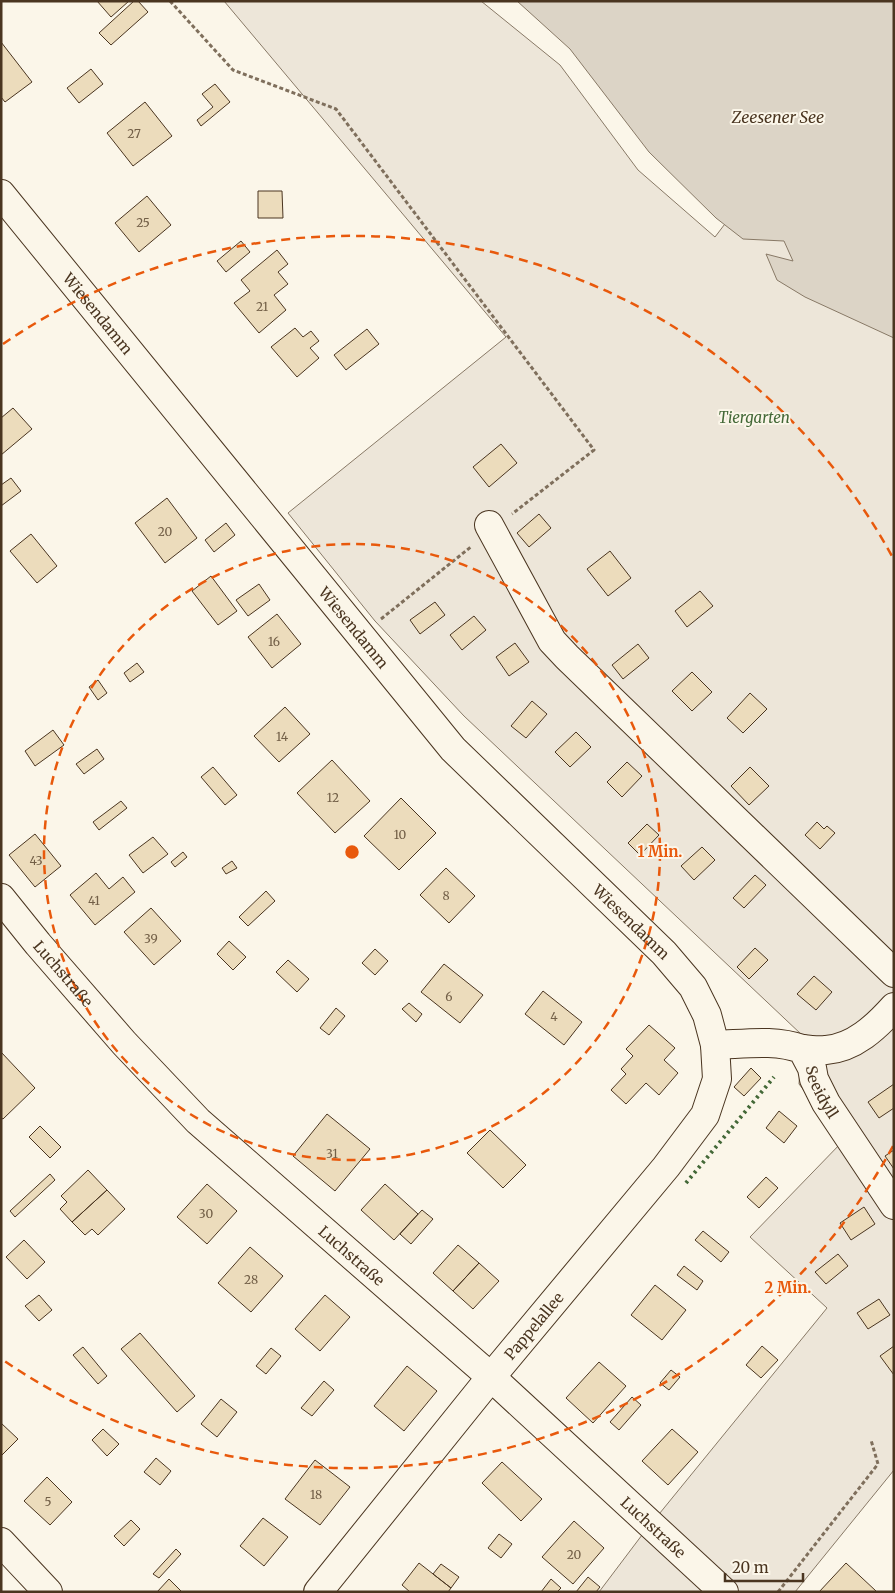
<svg xmlns="http://www.w3.org/2000/svg" width="895" height="1593" viewBox="0 0 895 1593" font-family="Merriweather,serif">
<rect width="100%" height="100%" fill="#fbf6e9"/>
<path fill="#ede6d9" stroke="#887966" d="M224 1H481L560 65 638 170 715 237 894 1V1470L795 1592H599L642 1535 827 1308 750 1237 843 1141 799 1084 802 1035 464 716 375 621 288 513 506 337Z"/>
<path fill="#dcd4c6" stroke="#887966" d="M517 1H894V338L805 297 777 280 766 254 793 261 784 241 743 239 716 218 649 152 570 49Z"/>
<path fill="#ecdcbc" stroke="#4a3520" d="M97 1H129L111 17Z
M134 1H138L148 12 111 45 99 33Z
M1 42 32 82 5 102 1 97Z
M91 69 103 84 79 103 67 88Z
M215 84 230 102 201 126 197 120 213 107 202 94Z
M145 102 172 136 133 166 107 133Z
M258 191H282L283 218H258Z
M147 196 171 225 139 252 115 223Z
M241 241 250 252 226 272 217 261Z
M277 250 288 264 278 272 288 284 274 295 286 310 259 333 234 303 250 291 241 280Z
M295 328 303 337 311 331 319 341 310 348 319 358 297 377 271 347Z
M367 329 379 344 346 370 334 355Z
M13 408 32 429 1 455V418Z
M501 444 517 463 489 487 473 467Z
M11 478 21 491 1 506V485Z
M167 498 197 538 165 563 135 523Z
M539 514 551 528 529 547 517 533Z
M226 523 235 535 214 552 205 540Z
M31 534 57 566 37 583 10 551Z
M610 551 631 578 608 596 587 569Z
M211 576 237 611 218 625 192 591Z
M259 584 270 600 248 616 236 600Z
M700 591 713 606 687 627 675 611Z
M435 602 445 615 420 634 410 620Z
M277 614 301 644 272 668 248 637Z
M474 616 486 630 462 650 450 635Z
M515 643 529 662 509 676 496 657Z
M638 644 649 658 623 679 612 665Z
M137 663 144 672 130 682 124 673Z
M692 672 712 692 692 711 672 691Z
M98 680 107 693 98 700 89 687Z
M750 693 767 709 743 733 727 718Z
M532 701 547 714 526 738 511 726Z
M285 707 310 734 279 762 254 736Z
M53 730 64 745 35 766 25 751Z
M576 732 591 747 570 767 555 752Z
M97 749 104 759 84 774 76 764Z
M332 760 370 801 335 833 297 793Z
M627 762 642 776 622 797 607 782Z
M213 767 237 795 225 805 201 777Z
M750 767 769 786 749 805 731 786Z
M401 798 436 833 399 870 364 836Z
M121 801 127 808 99 830 93 822Z
M817 822 824 829 827 826 835 833 820 849 805 835Z
M647 824 659 835 640 855 628 843Z
M35 834 61 866 35 887 9 855Z
M153 837 168 854 143 873 129 855Z
M702 847 715 860 694 880 681 866Z
M183 852 187 857 175 867 171 862Z
M232 861 237 868 226 874 222 868Z
M446 868 475 896 449 923 420 895Z
M96 873 109 889 123 877 135 892 95 925 70 895Z
M755 875 766 885 744 908 733 898Z
M266 891 275 901 248 926 239 917Z
M151 908 181 941 154 965 124 932Z
M229 941 246 957 233 970 217 954Z
M755 948 768 960 749 979 737 967Z
M375 949 388 961 375 975 362 963Z
M288 960 309 979 297 992 276 972Z
M444 964 483 995 460 1023 421 992Z
M814 976 832 992 816 1010 797 994Z
M543 991 582 1022 564 1045 525 1014Z
M409 1003 422 1014 416 1022 402 1009Z
M336 1008 345 1016 329 1035 320 1028Z
M649 1025 675 1048 664 1060 678 1073 659 1095 646 1083 626 1104 611 1090 626 1074 621 1069 633 1056 626 1049Z
M1 1052 35 1088 3 1119 1 1118Z
M751 1068 761 1078 744 1096 734 1087Z
M894 1084V1108L879 1118 868 1102Z
M779 1111 797 1126 784 1143 766 1128Z
M327 1114 370 1149 335 1191 293 1156Z
M40 1126 61 1147 50 1158 29 1137Z
M490 1130 526 1165 503 1188 467 1153Z
M894 1150V1169L885 1156Z
M88 1170 107 1190 72 1222 60 1209 67 1202 61 1196Z
M50 1174 55 1180 15 1217 10 1211Z
M766 1177 778 1188 759 1208 747 1197Z
M207 1184 237 1211 207 1244 177 1217Z
M385 1184 418 1214 394 1240 361 1210Z
M107 1190 125 1209 98 1235 92 1229 85 1235 72 1222Z
M864 1207 875 1224 851 1240 840 1223Z
M422 1210 433 1219 411 1244 400 1234Z
M703 1231 729 1252 721 1262 695 1240Z
M24 1240 45 1262 27 1279 6 1257Z
M458 1245 479 1263 453 1291 433 1273Z
M250 1247 283 1276 251 1312 218 1283Z
M838 1254 848 1266 826 1284 815 1272Z
M479 1263 499 1281 473 1309 453 1291Z
M684 1266 703 1281 697 1290 677 1275Z
M655 1285 686 1310 662 1340 631 1315Z
M39 1295 52 1310 39 1321 25 1306Z
M325 1295 350 1317 320 1351 295 1329Z
M879 1299 890 1315 868 1329 857 1313Z
M140 1333 195 1396 177 1412 121 1349Z
M762 1346 778 1360 761 1378 746 1365Z
M894 1346V1375L880 1356Z
M83 1347 107 1376 98 1384 73 1355Z
M271 1348 281 1356 266 1374 256 1366Z
M599 1362 626 1386 593 1423 566 1398Z
M407 1366 437 1391 404 1431 374 1406Z
M671 1370 680 1377 669 1390 660 1383Z
M324 1381 334 1390 312 1416 301 1408Z
M632 1397 641 1405 619 1430 610 1422Z
M221 1399 237 1412 217 1437 201 1424Z
M1 1423 18 1439 1 1456Z
M103 1429 119 1444 107 1456 92 1440Z
M672 1429 698 1452 668 1485 642 1461Z
M156 1458 171 1471 160 1485 144 1472Z
M315 1460 350 1487 320 1525 285 1499Z
M502 1462 542 1499 521 1521 482 1483Z
M47 1477 72 1502 50 1525 24 1501Z
M263 1518 288 1537 264 1566 240 1546Z
M131 1520 140 1529 124 1546 114 1536Z
M574 1521 604 1548 573 1584 542 1557Z
M499 1534 512 1544 501 1558 488 1548Z
M176 1549 181 1554 159 1578 153 1574Z
M419 1563 451 1588 448 1592H410L402 1585Z
M846 1563 876 1591 875 1592H819Z
M441 1564 459 1577 451 1588 433 1574Z
M588 1577 600 1587 596 1592H576Z
M169 1579 182 1592H157Z
M551 1579 561 1588 557 1592H541Z"/>
<g fill="none" stroke-linecap="round" stroke-linejoin="round">
<defs>
<g id="minor">
<path id="s1" d="M1 194 453 749 664 953 693 987 707 1015 715 1045 717 1079 705 1115 666 1167 491 1377 318 1592"/>
<path d="M489 525 552 641 567 657 894 973"/>
<path id="s2" d="M1 898 38 944 124 1043 198 1121 491 1377 724 1592"/>
<path id="s3" d="M715 1045C745 1044 774 1039 802 1049L812 1068 814 1079 826 1103 894 1205"/>
<path d="M802 1049C810 1050 818 1051 826 1050 854 1048 876 1027 894 1007"/>
<path d="M1 1542 48 1592"/>
</g>
</defs>
<use href="#minor" stroke="#4a3520" stroke-width="30"/>
<path stroke="#7f6f5c" stroke-width="3" stroke-dasharray="4 2.5" stroke-linecap="butt" d="M170 1 233 70 336 109 594 450 512 514
M381 619 472 546
M778 1592 878 1464 871 1440"/>
<use href="#minor" stroke="#fbf6e9" stroke-width="28"/>
<path stroke="#436837" stroke-width="4" stroke-dasharray="2.5 4" stroke-linecap="butt" d="M686 1183 774 1077"/>
</g>
<g fill="none" stroke="#e8590c" stroke-width="2.5" stroke-dasharray="9 6">
<circle cx="352" cy="852" r="308"/>
<path d="M893 1146A616 616 0 0 1 3 1360M3 344A616 616 0 0 1 893 558"/>
</g>
<g text-anchor="middle" dominant-baseline="central" stroke-width="4" stroke-linejoin="round" paint-order="stroke">
<g font-size="12" fill="#725f47">
<text x="134" y="133">27</text>
<text x="143" y="222">25</text>
<text x="262" y="306">21</text>
<text x="165" y="531">20</text>
<text x="274" y="641">16</text>
<text x="282" y="736">14</text>
<text x="333" y="797">12</text>
<text x="400" y="834">10</text>
<text x="36" y="860">43</text>
<text x="446" y="895">8</text>
<text x="94" y="900">41</text>
<text x="151" y="938">39</text>
<text x="449" y="996">6</text>
<text x="554" y="1016">4</text>
<text x="332" y="1153">31</text>
<text x="206" y="1213">30</text>
<text x="251" y="1279">28</text>
<text x="316" y="1494">18</text>
<text x="48" y="1501">5</text>
<text x="574" y="1554">20</text>
</g>
<g font-size="15" fill="#4a3520" stroke="#fbf6e9">
<text stroke="none"><textPath href="#s1" startOffset="154">Wiesendamm</textPath></text>
<text stroke="none"><textPath href="#s1" startOffset="559">Wiesendamm</textPath></text>
<text stroke="none"><textPath href="#s1" startOffset="964">Wiesendamm</textPath></text>
<text stroke="none"><textPath href="#s2" startOffset="98">Luchstraße</textPath></text>
<text stroke="none"><textPath href="#s3" startOffset="135">Seeidyll</textPath></text>
<text stroke="none"><textPath href="#s2" startOffset="502">Luchstraße</textPath></text>
<text transform="translate(534 1326) rotate(-50)">Pappelallee</text>
<text stroke="none"><textPath href="#s2" startOffset="908">Luchstraße</textPath></text>
</g>
<g font-size="15" font-style="italic" fill="#436837" stroke="#fbf6e9">
<text x="754" y="417">Tiergarten</text>
</g>
<g font-size="16" font-style="italic" fill="#4a3520" stroke="#fbf6e9">
<text x="778" y="117">Zeesener See</text>
</g>
</g>
<circle cx="352" cy="852" r="8" fill="#e8590c" stroke="#fbf6e9" stroke-width="2.5"/>
<g font-size="15" text-anchor="middle" font-weight="bold" fill="#e8590c" stroke="#fbf6e9" stroke-width="4" stroke-linejoin="round" paint-order="stroke">
<text x="660" y="857">1 Min.</text>
<text x="788" y="1293">2 Min.</text>
</g>
<rect width="895" height="1593" fill="none" stroke="#4a3520" stroke-width="5"/>
<path d="M725 1573v8h78v-8" fill="none" stroke="#4a3520" stroke-width="2.5"/>
<text x="732" y="1573" font-size="15" fill="#4a3520" stroke="#fbf6e9" stroke-width="4" paint-order="stroke">20 m</text>
</svg>
